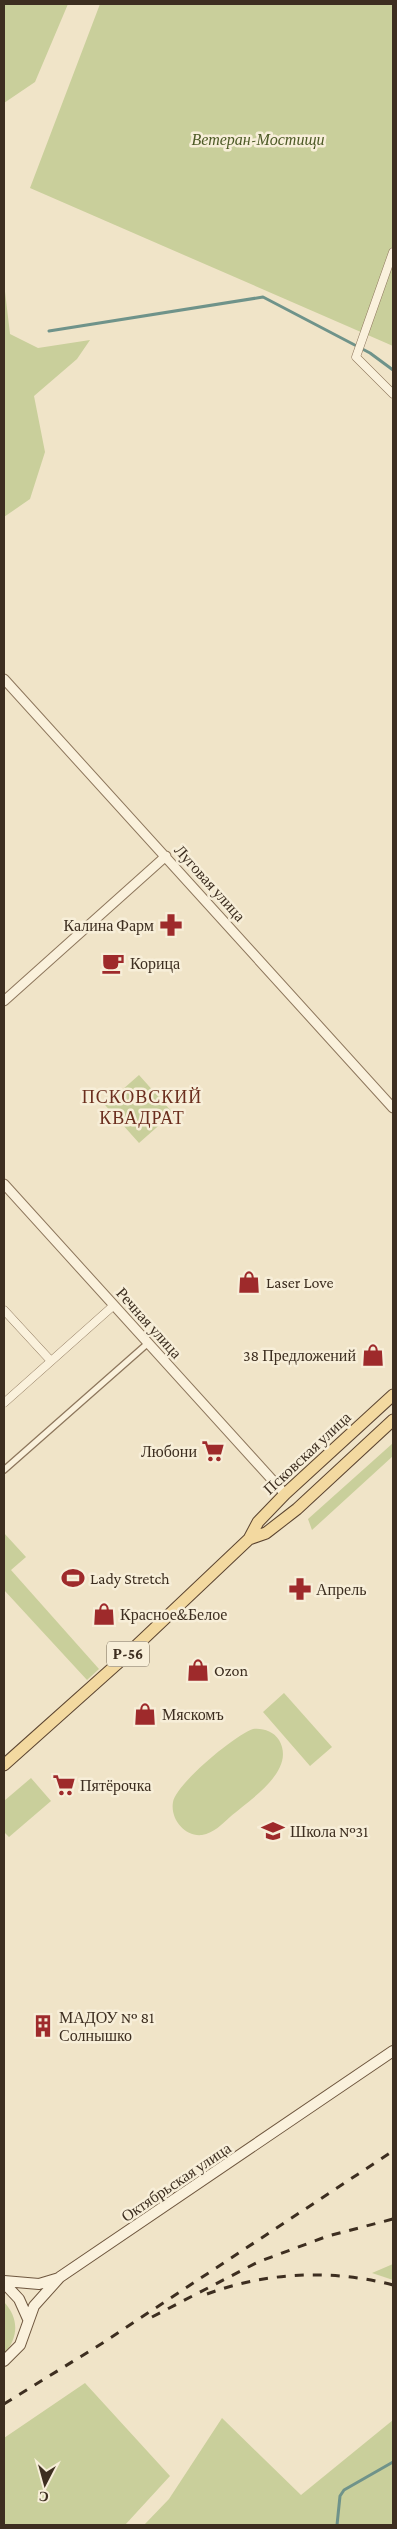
<svg xmlns="http://www.w3.org/2000/svg" width="397" height="2529" viewBox="0 0 397 2529" font-family="'Crimson Pro',serif">
<rect width="100%" height="100%" fill="#f0e4c8"/>
<path fill="#c9cf9b" d="M4 4H68L35 82 4 103Z
M100 4H393V346L30 188Z
M4 283 10 334 38 348 90 340 77 359 34 396 45 452 30 499 4 517Z
M139 1075 173 1113 139 1143 105 1105Z
M393 1443V1456L312 1530 308 1519Z
M4 1533 26 1557 11 1570 99 1669 87 1680 4 1590Z
M284 1693 332 1747 310 1766 263 1712Z
M253 1729C263 1728 273 1731 279 1740 297 1771 249 1800 230 1817 222 1824 214 1833 202 1835 185 1837 170 1819 173 1802 176 1784 235 1735 253 1729Z
M31 1778 51 1801 9 1837 4 1832V1801Z
M393 2264V2280L372 2273Z
M4 2302C19 2318 19 2337 4 2354Z
M85 2383 170 2476 125 2525H4V2438Z
M222 2418 301 2495 393 2420V2525H144L169 2499Z"/>
<g fill="none" stroke-linecap="round" stroke-linejoin="round">
<path stroke="#6f938a" stroke-width="3" d="M49 331 263 297 370 353 393 370
M337 2525 340 2496 344 2490 393 2462"/>
<defs>
<path id="pedestrian" d="M4 1470 147 1344"/>
<path id="minor" d="M393 252 356 357 393 394
M4 1310 51 1361
M4 1403 113 1306"/>
<path id="tertiary" d="M4 679 393 1108
M4 1001 166 856
M4 1184 285 1494"/>
<path id="secondary" d="M4 2281 39 2284 59 2278
M4 2283 19 2299 28 2319
M4 2361 20 2345 34 2306 60 2277 393 2051"/>
<path id="primary" d="M249 1539 266 1533 297 1509 393 1420
M4 1765 117 1664 249 1539 258 1522 285 1494 393 1395"/>
</defs>
<use href="#pedestrian" stroke="#8d765c" stroke-width="8"/>
<use href="#minor" stroke="#8d765c" stroke-width="9"/>
<use href="#tertiary" stroke="#8d765c" stroke-width="11"/>
<use href="#secondary" stroke="#6f573f" stroke-width="12"/>
<use href="#primary" stroke="#5b4430" stroke-width="13"/>
<use href="#pedestrian" stroke="#faf1dc" stroke-width="5.5"/>
<use href="#minor" stroke="#faf1dc" stroke-width="8"/>
<use href="#tertiary" stroke="#faf1dc" stroke-width="9"/>
<use href="#secondary" stroke="#faf1dc" stroke-width="10"/>
<use href="#primary" stroke="#f3d9a0" stroke-width="11"/>
<path stroke="#3d2e20" stroke-width="3" stroke-dasharray="9 9" stroke-linecap="butt" d="M207 2294C266 2272 332 2269 393 2285
M152 2317 258 2262 328 2236 393 2219
M4 2404 101 2344 393 2151"/>
</g>
<defs>
<symbol id="pharmacy-bare" viewBox="-9 -9 18 18"><path d="M-2-6h4v4h4v4h-4v4h-4v-4h-4v-4h4Z" fill="#9e2a2b" stroke="#f7eed8" stroke-width="2.5" paint-order="stroke"/></symbol>
<symbol id="cafe-bare" viewBox="-9 -9 18 18"><path d="M-5.5-4.5H6V0H3Q3 3.5 0 3.5H-2.5Q-5.5 3.5-5.5 0ZM3-3.2v2h1.7v-2ZM-6 4.5H4V6H-6Z" fill="#9e2a2b" stroke="#f7eed8" stroke-width="2.5" paint-order="stroke"/></symbol>
<symbol id="shop-bare" viewBox="-9 -9 18 18"><path d="M-5-2.5h2.3a2.7 3.5 0 0 1 5.4 0H5L5.5 6h-11ZM-1.5-2.5h3a1.5 2.3 0 0 0-3 0Z" fill="#9e2a2b" stroke="#f7eed8" stroke-width="2.5" paint-order="stroke"/></symbol>
<symbol id="supermarket-bare" viewBox="-9 -9 18 18"><path d="M-6-5.5h2.5l.6 2H6L4.5 2H-2.5L-4.4-4H-6ZM-1.5 3.2a1.3 1.3 0 1 0 .1 0ZM3 3.2a1.3 1.3 0 1 0 .1 0Z" fill="#9e2a2b" stroke="#f7eed8" stroke-width="2.5" paint-order="stroke"/></symbol>
<symbol id="stadium-bare" viewBox="-9 -9 18 18"><path d="M0-5a6.5 5 0 1 0 0 10a6.5 5 0 1 0 0-10ZM-3.5-1.8h7v3.6h-7Z" fill="#9e2a2b" stroke="#f7eed8" stroke-width="2.5" paint-order="stroke"/></symbol>
<symbol id="school-bare" viewBox="-9 -9 18 18"><path d="M0-5L7-2L0 1L-7-2ZM-4 1L0 2.5L4 1V4Q0 6-4 4Z" fill="#9e2a2b" stroke="#f7eed8" stroke-width="2.5" paint-order="stroke"/></symbol>
<symbol id="building-bare" viewBox="-9 -9 18 18"><path d="M-4-6H4V6H1V3H-1V6H-4ZM-2.5-4.3h1.7v1.8h-1.7ZM.8-4.3h1.7v1.8H.8ZM-2.5-1h1.7V.8h-1.7ZM.8-1h1.7V.8H.8Z" fill="#9e2a2b" stroke="#f7eed8" stroke-width="2.5" paint-order="stroke"/></symbol>
</defs>
<g fill-rule="evenodd">
<use href="#pharmacy-bare" x="155" y="909" width="32" height="32"/>
<use href="#cafe-bare" x="97" y="947" width="32" height="32"/>
<use href="#shop-bare" x="233" y="1266" width="32" height="32"/>
<use href="#shop-bare" x="357" y="1339" width="32" height="32"/>
<use href="#supermarket-bare" x="197" y="1435" width="32" height="32"/>
<use href="#stadium-bare" x="57" y="1562" width="32" height="32"/>
<use href="#pharmacy-bare" x="284" y="1573" width="32" height="32"/>
<use href="#shop-bare" x="88" y="1598" width="32" height="32"/>
<use href="#shop-bare" x="182" y="1654" width="32" height="32"/>
<use href="#shop-bare" x="129" y="1698" width="32" height="32"/>
<use href="#supermarket-bare" x="48" y="1769" width="32" height="32"/>
<use href="#school-bare" x="257" y="1815" width="32" height="32"/>
<use href="#building-bare" x="27" y="2010" width="32" height="32"/>
</g>
<g text-anchor="middle" dominant-baseline="central" stroke-width="5" stroke-linejoin="round" paint-order="stroke">
<rect fill="#f7eed8" stroke="#756857" stroke-width="1" x="107" y="1641.5" width="42" height="25" rx="4"/>
<g font-size="15" font-weight="bold" fill="#3d2e20">
<text x="128" y="1654">Р-56</text>
</g>
<g font-size="16" font-style="italic" fill="#4d5a26" stroke="#f7eed8">
<text x="258" y="139">Ветеран-Мостищи</text>
</g>
<g font-size="16" fill="#3d2e20" stroke="#f7eed8">
<text transform="translate(210 883) rotate(48)">Луговая улица</text>
<text transform="translate(149 1323) rotate(48)">Речная улица</text>
<text transform="translate(307 1453) rotate(-43)">Псковская улица</text>
<text transform="translate(176 2182) rotate(-34)">Октябрьская улица</text>
</g>
<g font-size="16" fill="#3d2e20" stroke="#f7eed8" text-anchor="start">
<text x="154" y="925" text-anchor="end">Калина Фарм</text>
<text x="130" y="963">Корица</text>
<text x="266" y="1282">Laser Love</text>
<text x="356" y="1355" text-anchor="end">38 Предложений</text>
<text x="197" y="1451" text-anchor="end">Любони</text>
<text x="90" y="1578">Lady Stretch</text>
<text x="316" y="1589">Апрель</text>
<text x="120" y="1614">Красное&amp;Белое</text>
<text x="214" y="1670">Ozon</text>
<text x="162" y="1714">Мяскомъ</text>
<text x="80" y="1785">Пятёрочка</text>
<text x="290" y="1831">Школа №31</text>
<text x="59" y="2017">МАДОУ № 81<tspan x="59" dy="18">Солнышко</tspan></text>
</g>
<g font-size="18" letter-spacing="1" fill="#6b2e1e" stroke="#f7eed8">
<text x="142" y="1097">ПСКОВСКИЙ<tspan x="142" dy="21">КВАДРАТ</tspan></text>
</g>
</g>
<rect width="397" height="2529" fill="none" stroke="#3d2e20" stroke-width="10"/>
<g transform="translate(45 2484) rotate(186)" stroke="#f7eed8" stroke-width="4" paint-order="stroke">
<path d="M0-4L9 19L0 12L-9 19Z" fill="#3d2e20"/>
<text y="-8" font-size="14" font-weight="bold" text-anchor="middle" fill="#3d2e20">С</text>
</g>
</svg>
